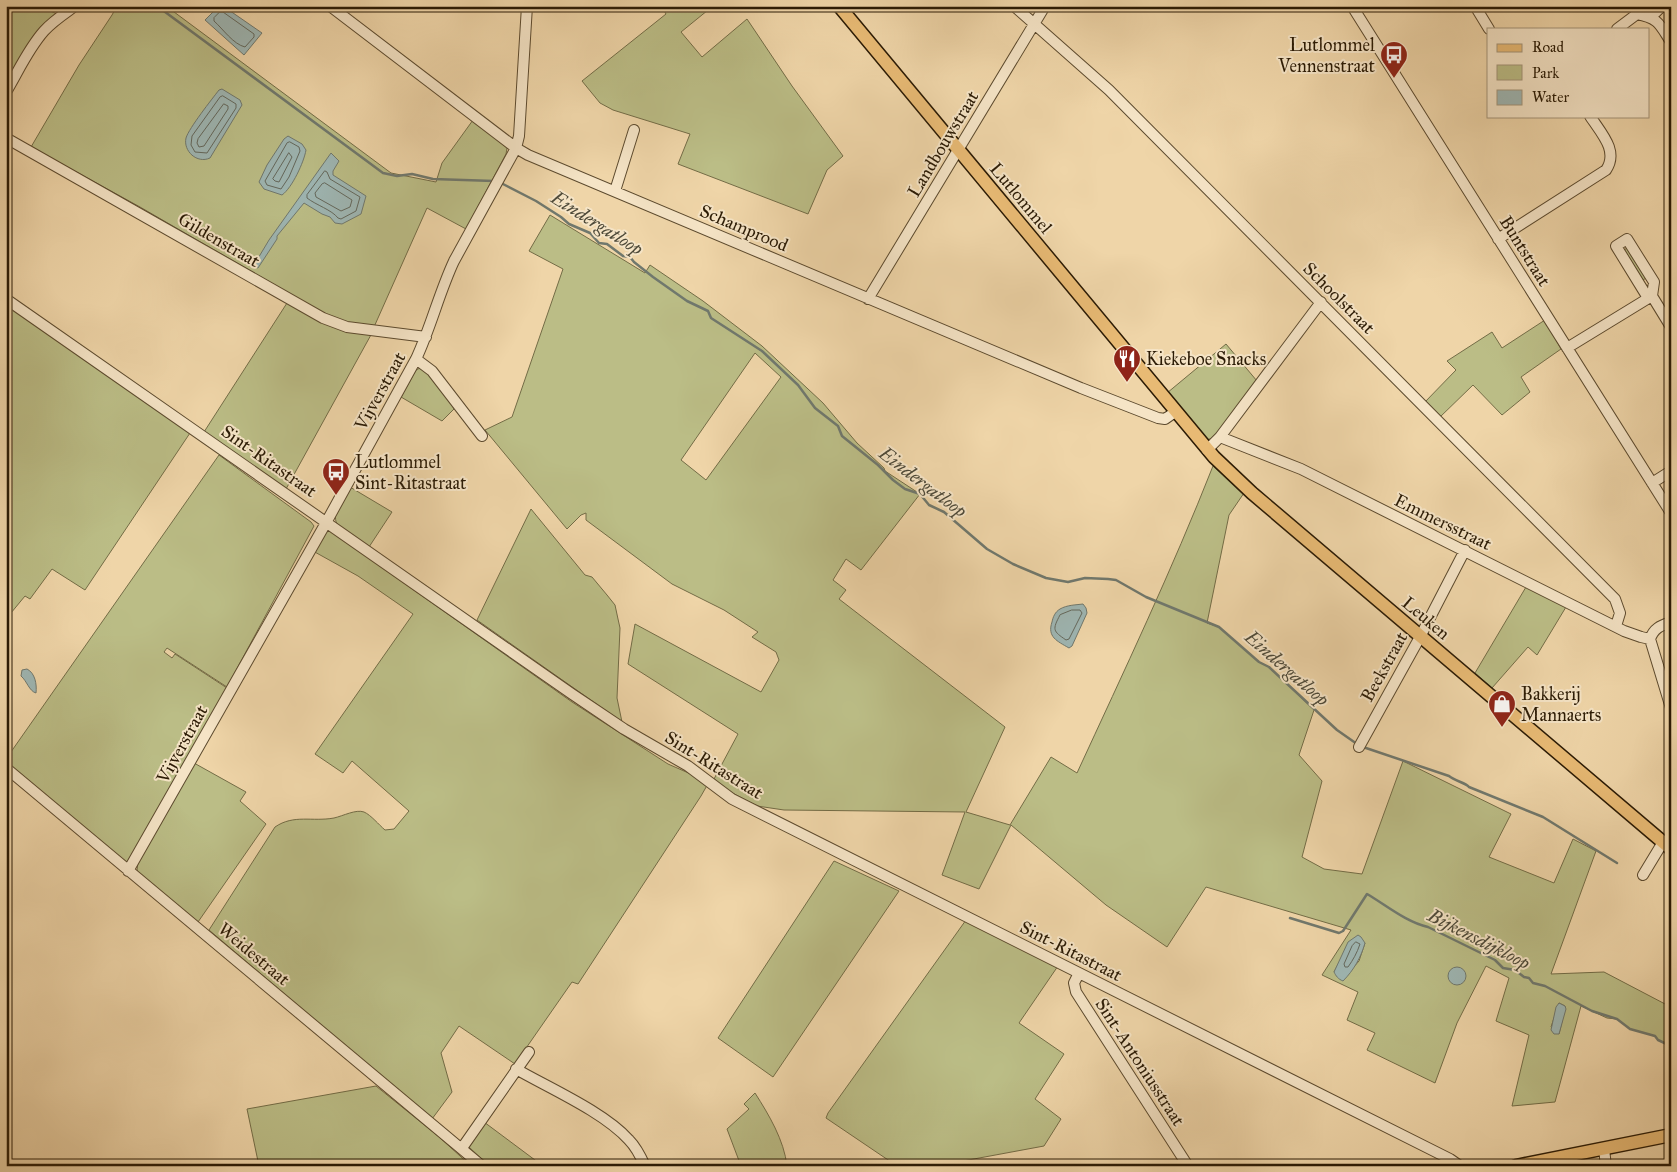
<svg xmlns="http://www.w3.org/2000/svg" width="1677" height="1172" viewBox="0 0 1677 1172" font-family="'IM FELL Great Primer',serif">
<rect width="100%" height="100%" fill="#efd5a8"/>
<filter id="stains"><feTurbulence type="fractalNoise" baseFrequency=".004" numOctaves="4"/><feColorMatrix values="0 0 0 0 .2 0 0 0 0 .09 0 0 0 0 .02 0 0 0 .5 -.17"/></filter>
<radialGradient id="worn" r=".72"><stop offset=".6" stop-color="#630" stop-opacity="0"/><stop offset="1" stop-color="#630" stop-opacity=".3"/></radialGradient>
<path fill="#bbbd86" stroke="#736c46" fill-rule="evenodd" d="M6 6H39L57 14 6 82Z
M117 6H166L391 173 436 182 442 163 473 120 507 148 506 154 466 229 427 208 374 327 337 321 140 207 31 147 79 65 112 15Z
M617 6H713L681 32 702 57 747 19 792 86 843 156 827 170 808 214 678 164 690 134 613 110 600 103 582 81 666 14 663 9Z
M550 215 645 273 650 265 703 301 762 346 823 403 857 443 884 468 885 471 920 494 861 570 846 559 833 580 846 590 839 599 1005 727 966 812 1010 825 1051 757 1077 773C1124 671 1172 570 1213 466L1244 493 1229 515 1207 623 1219 627 1259 662 1269 667 1314 710 1299 755 1322 781 1302 857 1324 869 1362 874 1403 761 1511 814 1489 857 1554 883 1573 839 1596 851 1551 974 1604 972 1667 1005 1671 996V1046L1658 1040 1655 1036 1630 1029 1617 1019 1607 1018 1581 1006 1555 1102 1512 1106 1529 1035 1496 1021 1509 978 1486 966 1457 1023 1435 1083 1367 1050 1375 1033 1347 1020 1358 992 1322 975 1351 930 1206 887 1167 947 1106 905 1011 825 979 889 942 875 965 812 784 810 757 806 725 789 714 779 738 734 628 664 635 624 761 692 779 660 776 652 752 637 758 632 724 610 672 584 586 520V513L581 515 567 529 485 430 512 417 563 269 529 251ZM755 353 781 377 706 480 681 460ZM1365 943 1359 961 1351 970 1334 972 1342 957ZM1559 1003 1565 1006V1009L1559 1034 1551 1027Z
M1627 248 1646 278 1643 280 1624 250Z
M287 303 372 333 286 489 204 432Z
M6 304 190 433 85 590 52 569 30 599 25 596 6 619Z
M1545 320 1561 349 1521 377 1530 392 1502 415 1473 385 1439 418 1424 403 1456 370 1447 361 1492 332 1502 348Z
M1226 344 1257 381 1217 434 1213 438 1206 440 1167 393Z
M422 367 450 401 454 409 442 421 401 397 416 370Z
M219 455 311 522 314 526 227 687 167 648 164 652 172 658 175 654 227 688 127 864 6 764V759Z
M350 487 392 512 369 547 337 524C331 512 344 498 350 487Z
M531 509 585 575 592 577 607 595 615 605 618 619 620 628 617 698 622 722 477 620Z
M329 530 572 702 668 764 709 782 701 796 578 984 572 982 515 1064 459 1026 441 1053 452 1092 432 1119 209 930 275 827C294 814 312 822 334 818 343 816 356 809 364 812 371 815 379 825 385 830L394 829 409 811 352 761 343 773 315 754 413 614 358 576 313 551 326 531Z
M1526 587 1566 607 1537 655 1528 647 1492 688 1475 673Z
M194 763 246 792 240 801 266 824 198 922 142 876 137 871 138 861Z
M834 861 899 891 773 1077 718 1038Z
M966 920 1058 966 1019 1023 1064 1054 1035 1099 1061 1119 1044 1146 936 1166H897L826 1118 828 1113Z
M376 1086 438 1136 471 1166H259L247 1109Z
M755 1093C769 1115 784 1140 787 1166H741L727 1129 749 1109 744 1104Z
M484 1122 543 1166H489L469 1147Z"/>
<path fill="#9eb6b3" stroke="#70786d" d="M219 6H223L262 33 244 55 205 20Z
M222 89 240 100 242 105 210 158C197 164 183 151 186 138 189 128 212 99 219 90Z
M288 136 302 144 306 150C304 162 292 188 282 195L264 189 259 182 267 165 284 139Z
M331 153 339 161 333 171V175L366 196 361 214 342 224 335 223 330 217 322 214 304 203 277 236V239L258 268 255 267 254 265 269 240Z
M1083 604 1086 608 1087 613 1072 646 1069 648C1057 641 1047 637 1052 622 1053 617 1055 612 1060 609 1067 605 1075 605 1083 604Z
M27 669C35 673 37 684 36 693 29 691 27 681 21 676L22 670Z
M1358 935 1361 937 1365 943C1361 957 1354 970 1343 981 1338 979 1336 976 1334 972L1348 942Z
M1448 976a9 9 0 1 1 18 0a9 9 0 1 1-18 0Z
M1559 1003 1565 1006 1566 1009 1559 1034H1554L1551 1030 1556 1007Z"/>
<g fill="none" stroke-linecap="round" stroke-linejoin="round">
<path stroke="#64685c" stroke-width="1" d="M220 12H223L254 34V37L245 47C233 44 223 29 214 21V18Z
M223 96 236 104V108L207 153 195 152 191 145 192 136 220 97Z
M224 104 228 106V109L204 146 199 147 197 143 198 139Z
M290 142 299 147 300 151 289 177 281 189 267 185 265 181 287 143Z
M289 153 292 157 279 182 275 181 273 179Z
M325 171 327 172 330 179 360 197 356 211 341 219 338 218C332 210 316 205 307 198V195Z
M325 183 352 200 350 207 341 211 316 197 315 193 322 184Z
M1072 610H1080L1082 613 1069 639 1066 640C1053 631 1052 630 1060 615Z
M1356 942 1360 944C1357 953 1353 960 1348 967H1345L1344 964 1352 946Z"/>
<path stroke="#70786d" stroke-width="2.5" d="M157 6 383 173 397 176 412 174 433 179 494 181
M501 183 536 201 561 217 569 224 590 233 599 243 607 244 623 256 630 257 634 262 653 277 687 301 708 311 711 318 762 351 798 385 815 408 838 426 842 436 878 465 893 480 905 489 920 494 929 505 944 512 987 549 1013 564 1046 578 1068 582 1085 578 1108 579 1116 580 1146 597 1219 627 1259 662 1269 667 1337 730 1357 744
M1363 747 1449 776C1455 781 1466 783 1469 787L1543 817 1617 863
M1290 918 1339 933 1343 931 1367 894C1386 905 1406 922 1428 927L1495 960 1503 968 1515 970 1524 977 1529 978 1533 983 1545 986 1592 1011 1617 1019 1630 1029 1655 1036 1658 1040 1671 1046"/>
<defs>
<path id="minor" d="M330 6 516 148 528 155 1081 388 1158 418 1165 419 1175 412
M1014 6 1109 90 1615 599 1620 613 1616 626
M1352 6 1671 513
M1475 6 1489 29
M1633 6 1637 14C1659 18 1660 25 1671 42
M1651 17 1662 6
M1617 29 1637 14
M6 92C18 72 28 49 44 31 53 21 64 14 75 6
M6 138 323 318 347 327 426 337
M615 191 634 130
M1498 239 1606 170C1619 151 1601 133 1590 116
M1648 298 1616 246 1627 239 1654 282 1652 296
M6 299 572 694 624 729 688 766 732 799 1450 1159 1460 1166
M868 299 1045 6
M1567 348 1652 296 1671 327
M416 359 432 371 482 436
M1220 437 1301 469 1624 631 1641 637 1650 639
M1207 450 1220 437 1321 302
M1652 483 1671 471
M1671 622C1660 626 1654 628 1650 639L1671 708
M1359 747 1420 637 1465 550
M6 768 482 1166
M128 871 327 521 416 359C431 327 439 293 454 261L516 148 519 136 527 6
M1643 875 1663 842
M1079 973 1074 983 1076 992 1188 1166
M516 1069C549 1088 604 1112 629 1140 636 1147 641 1157 645 1166
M462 1148 529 1052
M1604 1149 1606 1166"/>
<path id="major" d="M839 6 1214 457 1252 493 1671 849
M1516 1166 1671 1135"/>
</defs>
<use href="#minor" stroke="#5c4a2e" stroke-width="12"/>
<use href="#major" stroke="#2b1b05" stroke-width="15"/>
<use href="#minor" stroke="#f5e4c6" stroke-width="10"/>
<use href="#major" stroke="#e8ba74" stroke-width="12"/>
</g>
<defs>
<symbol id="bus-pin" viewBox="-11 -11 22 30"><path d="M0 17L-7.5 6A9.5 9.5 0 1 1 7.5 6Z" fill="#8f2418" stroke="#f5e4c6"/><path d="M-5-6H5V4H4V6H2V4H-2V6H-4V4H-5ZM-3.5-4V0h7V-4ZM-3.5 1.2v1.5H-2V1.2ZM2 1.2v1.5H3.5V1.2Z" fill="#fff"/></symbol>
<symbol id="restaurant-pin" viewBox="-11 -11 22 30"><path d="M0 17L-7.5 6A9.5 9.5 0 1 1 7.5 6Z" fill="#8f2418" stroke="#f5e4c6"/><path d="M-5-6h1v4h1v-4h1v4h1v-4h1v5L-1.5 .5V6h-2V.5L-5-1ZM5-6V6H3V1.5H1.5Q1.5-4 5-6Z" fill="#fff"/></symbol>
<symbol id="shop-pin" viewBox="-11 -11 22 30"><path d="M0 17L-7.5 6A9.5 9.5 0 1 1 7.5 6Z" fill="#8f2418" stroke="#f5e4c6"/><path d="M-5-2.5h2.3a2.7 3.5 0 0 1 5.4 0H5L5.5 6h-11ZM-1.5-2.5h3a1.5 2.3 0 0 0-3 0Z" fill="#fff"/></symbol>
</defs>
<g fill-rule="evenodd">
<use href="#bus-pin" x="1378" y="39" width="32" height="43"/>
<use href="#restaurant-pin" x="1111" y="343" width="32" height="43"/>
<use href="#bus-pin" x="320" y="456" width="32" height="43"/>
<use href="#shop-pin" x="1486" y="688" width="32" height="43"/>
</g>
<g text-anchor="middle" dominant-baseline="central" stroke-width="4" stroke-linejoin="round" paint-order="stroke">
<g font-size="18" fill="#2b1b05" stroke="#f5e4c6" text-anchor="start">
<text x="1375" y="45" text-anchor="end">Lutlommel<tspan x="1375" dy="21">Vennenstraat</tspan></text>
<text x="1146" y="359">Kiekeboe Snacks</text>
<text x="355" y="462">Lutlommel<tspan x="355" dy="21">Sint-Ritastraat</tspan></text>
<text x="1521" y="694">Bakkerij<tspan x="1521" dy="21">Mannaerts</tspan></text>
</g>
<g font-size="18" fill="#2b1b05" stroke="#f5e4c6">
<text transform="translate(943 144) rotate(-59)">Landbouwstraat</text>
<text transform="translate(1021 198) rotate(50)">Lutlommel</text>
<text transform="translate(744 228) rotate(23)">Schamprood</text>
<text transform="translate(219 240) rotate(30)">Gildenstraat</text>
<text transform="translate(1525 251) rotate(58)">Buntstraat</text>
<text transform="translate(1339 298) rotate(45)">Schoolstraat</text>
<text transform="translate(380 391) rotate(-61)">Vijverstraat</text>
<text transform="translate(269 461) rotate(35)">Sint-Ritastraat</text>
<text transform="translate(1443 522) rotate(26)">Emmersstraat</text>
<text transform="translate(1426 618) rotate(40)">Leuken</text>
<text transform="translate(1384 667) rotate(-61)">Beekstraat</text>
<text transform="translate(182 744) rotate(-61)">Vijverstraat</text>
<text transform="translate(714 765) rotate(32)">Sint-Ritastraat</text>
<text transform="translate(1071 951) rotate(27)">Sint-Ritastraat</text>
<text transform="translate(254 954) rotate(40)">Weidestraat</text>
<text transform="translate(1140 1062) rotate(57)">Sint-Antoniusstraat</text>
</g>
<g font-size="19" font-style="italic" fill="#4e4a39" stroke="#f5e4c6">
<text transform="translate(597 223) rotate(32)">Eindergatloop</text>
<text transform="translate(923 482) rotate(37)">Eindergatloop</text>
<text transform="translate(1287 668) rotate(41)">Eindergatloop</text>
<text transform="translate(1479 939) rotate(27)">Bijkensdijkloop</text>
</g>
</g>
<rect width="1677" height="1172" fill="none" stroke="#efd5a8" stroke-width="25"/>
<rect x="8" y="8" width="1662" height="1157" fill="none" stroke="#2b1b05" stroke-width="2.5"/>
<rect x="12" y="12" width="1652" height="1147" fill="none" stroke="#2b1b05"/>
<rect x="1487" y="28" width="162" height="90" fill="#f5e4c6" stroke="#a49479"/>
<rect x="1497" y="44" width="25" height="8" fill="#e8ba74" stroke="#a49479"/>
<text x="1532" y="52" font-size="15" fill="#2b1b05">Road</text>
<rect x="1497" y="65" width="25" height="15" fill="#bbbd86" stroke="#a49479"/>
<text x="1532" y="78" font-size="15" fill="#2b1b05">Park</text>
<rect x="1497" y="90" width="25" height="15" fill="#9eb6b3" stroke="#a49479"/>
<text x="1532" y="102" font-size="15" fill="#2b1b05">Water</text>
<rect width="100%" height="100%" filter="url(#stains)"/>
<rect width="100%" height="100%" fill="url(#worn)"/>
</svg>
